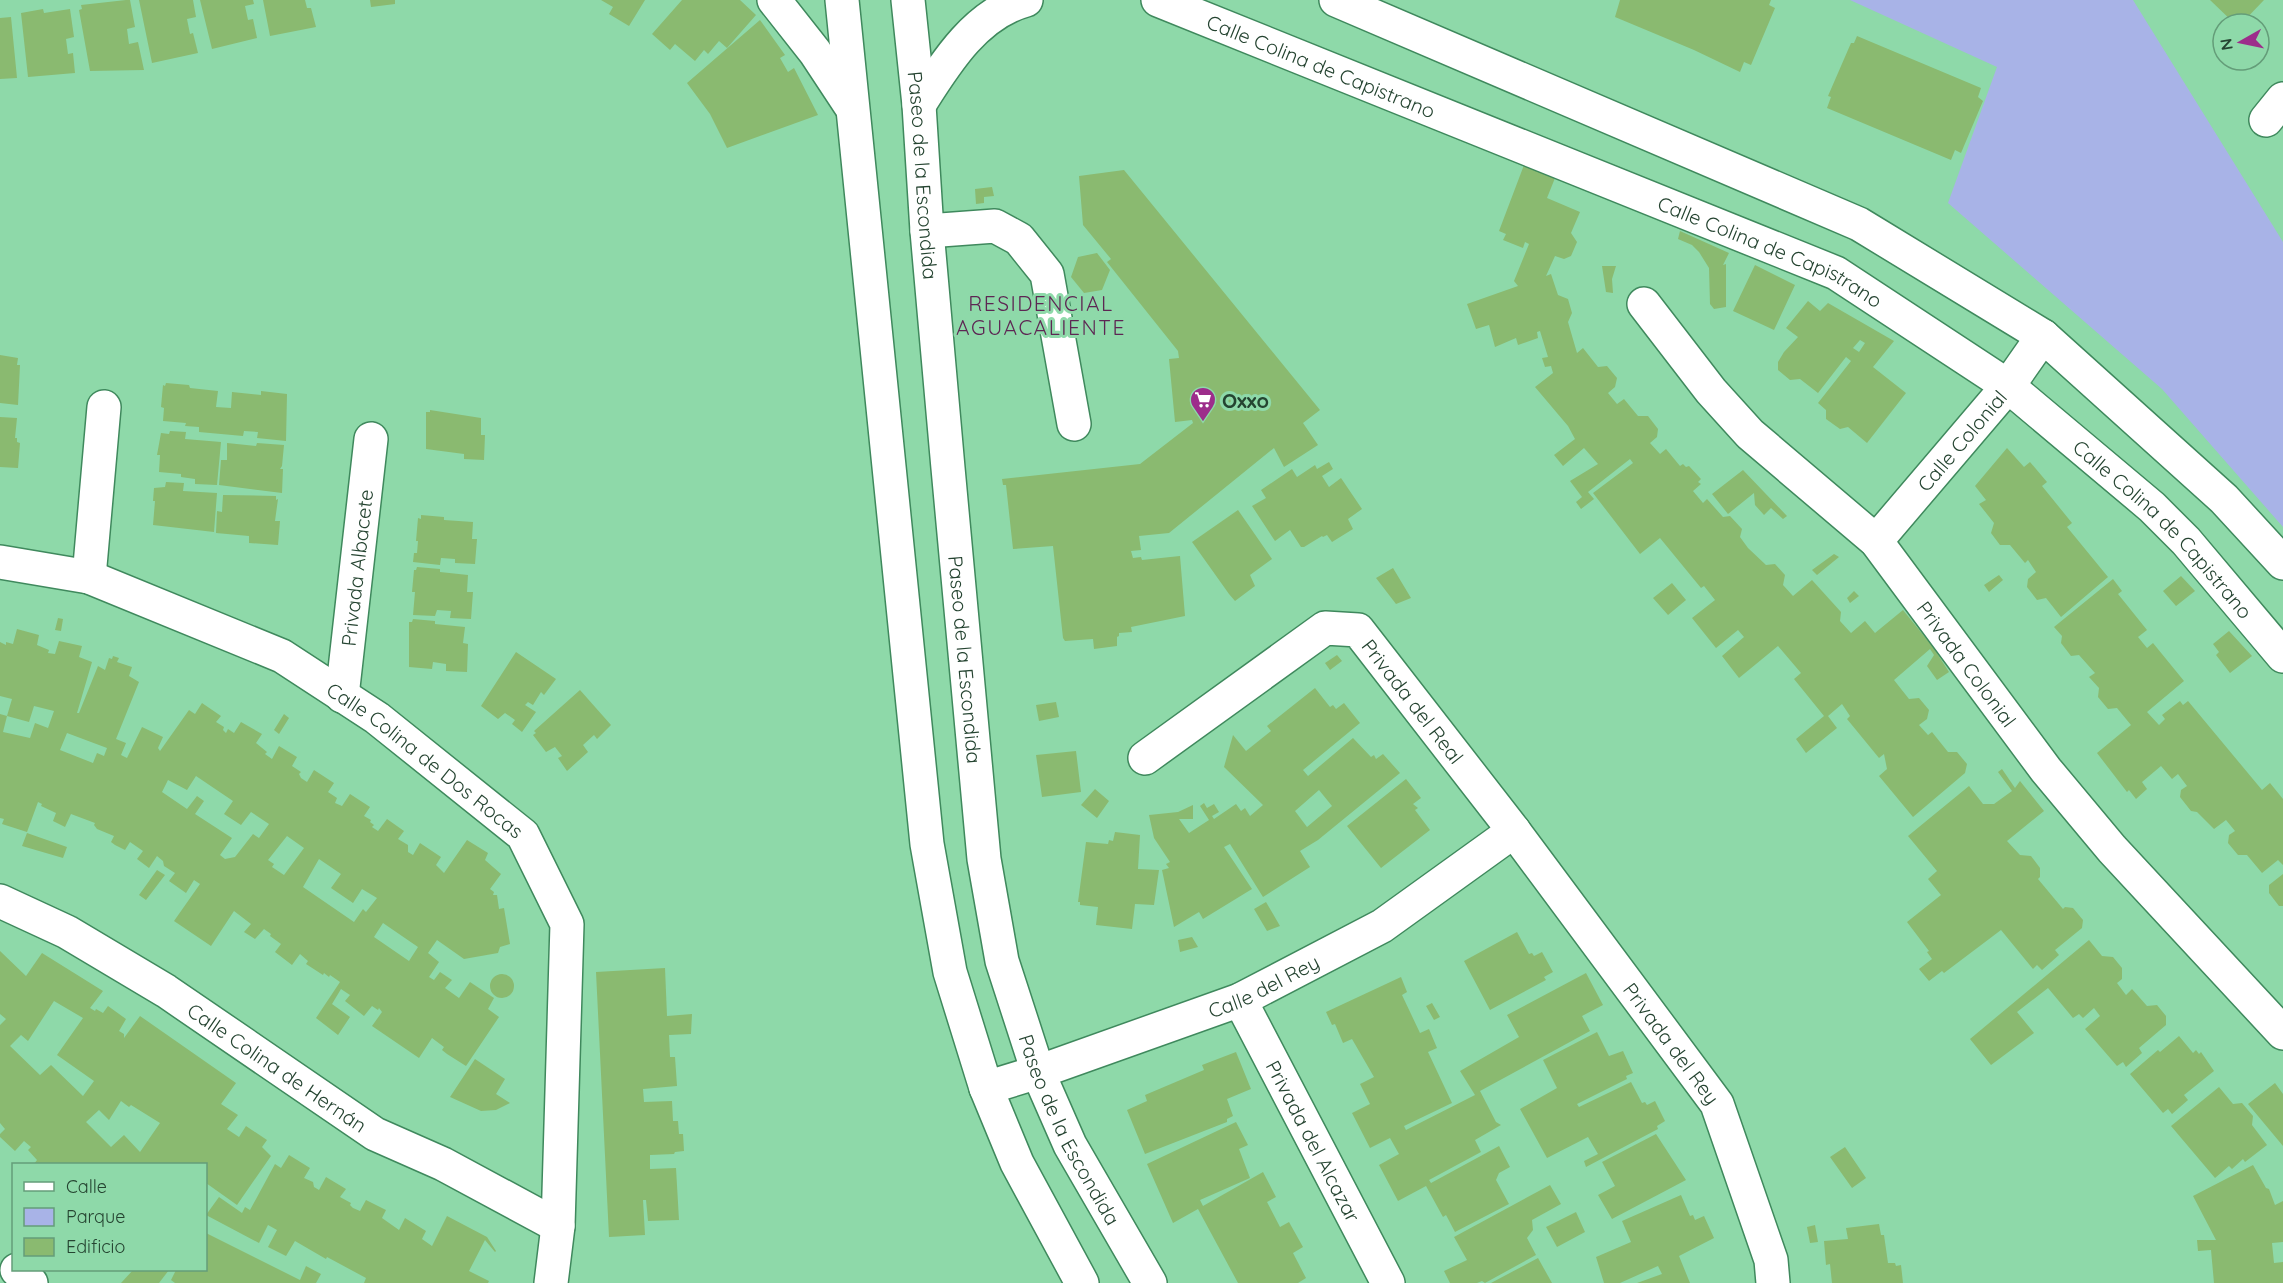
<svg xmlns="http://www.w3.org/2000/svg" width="2283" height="1283" viewBox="0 0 2283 1283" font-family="Quicksand,sans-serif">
<rect width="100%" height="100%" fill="#8ed9a9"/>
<path fill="#a8b3e7" d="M1850 0H2133L2283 242V527L2162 389 1948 203 1997 67Z"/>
<path fill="#8aba70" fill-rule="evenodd" d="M126 0H130L135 27 127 29 129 44 138 42 144 70 90 71 79 10 82 9 81 5Z
M139 0H193L196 17 187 19 190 34 193 33 198 53 152 63Z
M200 0H253L254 4 245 6 248 20 253 19 257 38 212 49Z
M263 0H305L307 8H311L316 27 270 36Z
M370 0H395V4L371 7Z
M601 0H645L629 26 609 14 613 7Z
M682 0H740L756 15 727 48 719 41 708 54 704 50 695 61 675 44 670 50 652 34Z
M1620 0H1771L1769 5 1775 8 1751 65 1744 62 1740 72 1694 50 1615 17Z
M2210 0H2264L2241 24H2235Z
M43 9 44 13 70 9 74 37 66 39 68 54 73 53 75 73 28 77 21 13Z
M11 17 17 78 0 79V18Z
M760 20 785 55 780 58 788 72 794 68 818 115 727 148 710 114 687 83Z
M1857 36 1981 88 1978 97 1983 101 1961 153 1955 150 1951 160 1827 108 1831 97 1828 96 1851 43H1854Z
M1524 165 1555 178 1547 198 1580 212 1571 233 1577 242 1571 256 1564 259 1555 256 1546 276 1551 274 1558 295 1568 299 1572 313 1568 322 1577 353 1583 348 1598 367 1607 366 1617 378 1615 387 1608 393 1617 404 1624 399 1638 416H1648L1658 429 1657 437 1650 443 1660 454 1666 449 1680 466 1683 464 1686 467 1689 466 1701 479 1698 482 1701 484 1693 491 1703 503 1707 499 1723 517 1730 516 1742 529 1740 537 1748 548 1766 565 1775 564 1785 575 1783 585 1793 596 1812 580 1841 612 1840 621 1851 633 1865 621 1875 633 1903 610 1933 647 1949 672 1937 680 1927 666 1934 655 1930 649 1894 680 1909 699 1919 698 1929 710 1927 719 1919 725 1928 735 1932 732 1948 752H1957L1967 764 1965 773 1913 817 1879 776 1887 769 1884 754 1879 758 1847 719 1850 716 1842 704 1828 716 1837 728 1806 753 1796 739 1824 716 1794 679 1801 673 1778 646 1739 678 1722 656 1744 637 1738 630 1716 648 1692 618 1715 600 1704 586 1701 588 1660 538 1640 554 1593 493 1633 463 1630 459 1588 492 1594 499 1581 509 1576 502 1582 497 1570 481 1598 464 1584 448 1563 466 1554 455 1575 439 1568 426 1535 387 1553 373 1551 366 1545 367 1542 358 1548 357 1540 331 1537 332 1538 338 1518 345 1516 338 1495 347 1489 325 1476 329 1467 304 1518 286 1514 281 1529 244 1525 242 1523 248 1503 240 1506 234 1499 231Z
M1124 170 1320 410 1303 423 1318 445 1284 467 1274 448 1169 533 1139 536 1141 550 1131 551 1133 558 1141 557 1142 560 1180 556 1185 616 1131 627 1132 632 1119 633V636L1117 637V646L1094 649 1093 639 1065 641 1063 638 1053 546 1013 549 1006 485H1003L1002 479 1140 464 1193 423 1192 420 1175 422 1169 359 1179 358 1178 351 1107 262 1111 259 1083 225 1079 176Z
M992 187 994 196 984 197V203L976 204 975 189Z
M1680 231 1729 253 1723 265 1726 264V307L1714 309 1710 304 1709 268 1699 252 1692 245 1678 239Z
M1097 253 1110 270 1102 290 1084 293 1071 277 1078 257Z
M1755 265 1795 285 1774 330 1733 311Z
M1602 266H1616L1612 279 1613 293 1606 292Z
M1808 301 1820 311 1828 303 1894 341 1873 367 1906 393 1867 443 1848 427 1840 429 1826 419V410L1818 403 1851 361 1846 357 1818 393 1800 379 1790 380 1778 370V362L1784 352 1798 337 1786 328ZM1860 340 1865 343 1859 352 1853 348Z
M0 355 18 358 17 365H20L18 405 0 403Z
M166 383 189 385 190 388 218 391 216 407 231 408 232 392 261 395V391L287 394 286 441 257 438 258 432 244 431 243 436 199 432V427L185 426 186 423 163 421 164 408 161 407 163 385 165 386Z
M430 410 481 418V435H485L484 460 464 459V454L426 449V412H430Z
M0 417 17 418 15 438H17V442L20 443 18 468 0 467Z
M170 431 186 432 185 439 221 442 217 485 195 484V479L181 477V474L159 472 160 455H157L161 433 169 434Z
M227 443 256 446 257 443 284 445 282 466 280 469H283L282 493 219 485 221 460H227Z
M2007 448 2024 467 2030 462 2047 482 2042 486 2072 523 2067 527 2108 577 2061 617 2046 598 2037 600 2027 587 2028 579 2036 572 2028 560 2025 563 2010 545H2000L1991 533 1994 523 1979 504 1986 500 1975 486Z
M1329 462 1333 469 1322 476 1329 487 1341 478 1362 509 1348 519 1353 529 1332 542 1327 535 1323 537 1322 536 1304 547H1301L1290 530 1275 541 1252 506 1266 498 1261 490 1292 469 1297 477 1315 465 1317 469Z
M1743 470 1787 516 1783 519 1771 508 1764 515 1755 505 1754 493 1728 514 1712 494Z
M166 482 184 483 183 491 217 493 214 532 153 525 155 501H153L154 488 165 487Z
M223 495 276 496V500L278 499 275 521H280L278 545 249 543V536L216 533 217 511 222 512Z
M1238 510 1272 559 1250 575 1255 586 1235 601 1229 594 1192 542Z
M421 515 444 517V520L473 522 472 539H477L475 564 455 563V559L441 558 440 565 413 562 414 553H417L418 541H416L418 518 421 519Z
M1834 554 1839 557 1817 575 1812 570Z
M417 567 440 569V572L468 575 467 592H473L471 619 450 618 451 611 437 610 435 616 413 615 415 592H412L414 570H416Z
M1393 568 1411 598 1396 604 1376 578Z
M1999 575 2003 580 1989 592 1984 585Z
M2181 576 2195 591 2176 606 2163 591Z
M2113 579 2122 591 2118 594 2147 630 2138 637 2147 648 2153 643 2184 681 2147 712 2159 725 2165 719 2162 715 2180 701 2183 705 2188 701 2262 790 2270 783 2283 799V865L2278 860 2262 873 2247 855H2238L2228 843 2229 835 2235 831 2226 820 2214 829 2197 812 2191 811 2180 797 2181 790 2187 786 2178 774 2172 779 2161 766 2142 782 2147 789 2136 799 2129 790 2127 792 2097 753 2131 725 2117 708 2108 709 2098 697 2099 688 2089 677 2095 673 2079 655 2071 656 2061 643 2062 636 2054 627Z
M1672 583 1686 600 1668 615 1653 598Z
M1854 591 1859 596 1850 603 1847 598Z
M58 618 63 619 61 631 55 630Z
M413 619 435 621V624L465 627 463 643 468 644 467 672 446 671V664L433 662 432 669 409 667V622H412Z
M17 629 39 635 37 645 49 650 48 653 55 654 59 641 82 646 79 657 92 662 77 713H79L98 666 105 670 109 658 112 659 113 656 119 658 117 662 132 667 129 676 139 682 116 739 126 743 121 755 127 758 142 727 163 737 158 748 160 751 189 710 195 714 202 703 221 716 216 722 224 727 223 730 226 733 228 729 234 733 241 722 262 734 256 743 267 752 265 754 272 759 279 746 297 757 292 766 301 772 299 774 301 778 307 782 314 770 334 783 328 792 337 798 335 803 342 806 350 794 370 807 364 816 371 820 370 822 374 825 372 827 378 831 387 819 404 831 398 839 408 845V852L413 855 420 843 441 857 436 865 444 873 467 840 488 853 485 860 501 874 490 889 494 892 493 895H497L499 909 504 908 510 944 500 947 498 953 464 959 437 940 428 953 439 962 429 977 434 980 440 972 452 980 445 988 459 998 470 982 494 998 488 1009 499 1017 466 1066 447 1054 442 1050 444 1047 432 1038 419 1058 372 1026 382 1012 379 1008 378 1010 372 1006 364 1016 345 1001 350 995 341 989 332 1004 350 1017 338 1035 316 1018 340 982 330 975 329 977 324 973 323 975 306 964 308 961 300 954 292 965 275 952 281 944 270 936 271 934 264 929 255 939 244 932 251 924 234 911 211 946 174 921 200 884 194 880 186 893 169 881 175 873 164 866 163 861 157 856 149 868 137 859 143 851 130 842 125 850 115 845 111 842 114 836 97 829 94 825 95 823 71 814 65 827 53 821 56 813 41 806 42 804 38 802 27 832 2 824 4 819 0 818V714L7 716 3 732 30 738 35 723 48 728 54 711 34 706 29 722 7 716 12 699 0 696V642L6 645V642L13 644ZM67 733 107 748 104 756 97 753 93 763 60 750ZM196 776 233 801 224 814 241 825 251 812 269 824 259 838 253 834 235 857 225 859 220 855 232 838 195 814 204 801 197 796 187 809 162 792 168 780 187 790ZM287 836 304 848 284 875 272 867 274 864 268 860ZM319 859 341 874 331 888 353 903 362 889 377 898 366 912 363 909 354 922 303 887ZM383 923 418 947 409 961 374 937Z
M2229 631 2252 656 2230 673 2216 655 2219 652 2213 644Z
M516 652 556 679 544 695 541 692 533 705 528 702 525 705 536 712 522 732 512 724 515 720 505 713 498 719 481 706Z
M1337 655 1342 661 1330 670 1325 663Z
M1315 688 1330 707 1333 705 1336 709 1344 703 1360 723 1303 770 1308 776 1353 738 1371 757 1374 755 1376 759 1383 754 1400 773 1318 840 1300 851 1310 867 1263 897 1230 844 1224 847 1252 889 1203 919 1199 912 1174 927 1162 870 1169 868 1166 864 1170 862 1154 838 1149 815 1178 812 1193 805V819H1179L1189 833 1209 820 1200 806 1204 803 1207 808 1214 804 1219 812 1212 816 1214 819 1236 804 1241 811 1245 808 1250 816 1263 805 1224 767 1233 735 1246 751 1271 731 1267 726ZM1319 790 1332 806 1307 827 1295 811Z
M580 690 611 725 597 739 594 735 583 745 588 752 567 771 558 758 562 756 555 747 546 752 533 735 536 733 534 731Z
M1056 702 1059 717 1039 721 1036 705Z
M284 714 289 718 279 734 274 730Z
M1076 751 1081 792 1042 797 1036 755Z
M2002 769 2015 788 2020 781 2044 811 2007 841 2020 855 2031 856 2040 868V877L2038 879 2063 909 2065 907 2073 908 2083 920 2082 928 2055 950 2059 955 2042 970 2037 965 2033 969 2001 930 1944 973 1942 971 1929 981 1919 969 1932 959 1927 952 1929 951 1907 922 1941 895 1928 879 1937 871 1908 836 1969 786 1983 804H1994L2012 791 1998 772Z
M1406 779 1421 798 1413 804 1418 808 1415 810 1430 830 1381 868 1347 826Z
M1095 789 1109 801 1097 818 1081 805Z
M1115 832 1140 835 1138 869 1159 870 1154 905 1135 904 1132 929 1096 925 1098 907 1080 905V902H1078L1086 842 1108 844 1109 840 1113 841Z
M27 833 67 847 63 858 22 846Z
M157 870 165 875 146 900 139 895Z
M2283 874V906H2279L2269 893V885Z
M1266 902 1280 926 1267 931 1254 909Z
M1517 932 1529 954 1532 953 1534 956 1542 952 1553 972 1544 977 1546 980 1490 1010 1464 961Z
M1192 937 1198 947 1180 952 1178 940Z
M2089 940 2102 956 2113 957 2122 968V979L2117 983 2126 995 2132 989 2147 1006 2157 1005 2166 1016V1025L2139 1048 2142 1053 2126 1067 2123 1062 2117 1066 2085 1029 2100 1016 2094 1008 2083 1018 2079 1014 2073 1018 2048 988 2017 1012 2034 1033 1991 1065 1970 1039Z
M0 951 26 976 42 953 103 991 90 1008 95 1011 96 1009 103 1013 108 1006 126 1019 119 1031 124 1034V1038L140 1016 236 1083 221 1104 238 1115 227 1129 239 1137 246 1126 267 1140 262 1147 271 1156 237 1205 206 1183V1164H34L37 1160 28 1150 31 1147 24 1141 15 1151 0 1137V1134L5 1129 0 1123V1025L6 1019 0 1014ZM54 1001 83 1018 57 1055 94 1081 83 1096 51 1065 40 1075 10 1046 21 1035 28 1041ZM121 1101 129 1107 131 1105 160 1123 140 1152 124 1135 111 1147 86 1122 99 1110 109 1120Z
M665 968 667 1016 692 1014 691 1034 669 1035 670 1057H675L677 1086 643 1089 644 1102 672 1101 673 1121H678L679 1134H683L684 1151 675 1152 674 1154 650 1155V1169L676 1168 679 1220 648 1221 646 1200H643L645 1235 609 1237 596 972Z
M1586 973 1603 1005 1582 1016 1590 1031 1480 1091 1496 1122 1501 1125 1475 1140 1481 1152 1429 1180 1431 1183 1499 1146 1510 1167 1499 1173 1496 1180 1509 1204 1455 1232 1446 1215 1443 1217 1426 1186 1398 1201 1379 1165 1399 1154 1390 1138 1370 1148 1352 1113 1370 1104 1360 1084 1374 1077 1352 1039 1343 1043 1335 1024 1332 1025 1326 1012 1401 977 1407 992 1402 995 1420 1033 1429 1029 1437 1048 1428 1052 1452 1103 1404 1126 1406 1130 1475 1095 1460 1071 1519 1037 1507 1015Z
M490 986a12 12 0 1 1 24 0a12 12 0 1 1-24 0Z
M1432 1003 1440 1017 1434 1020 1426 1006Z
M1597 1032 1609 1056 1623 1051 1633 1073 1626 1076 1627 1079 1577 1104 1579 1107 1631 1082 1642 1103 1645 1102 1647 1105 1655 1101 1665 1121 1657 1126 1658 1129 1586 1167 1584 1161 1598 1154 1588 1137 1547 1158 1520 1109 1557 1088 1543 1060Z
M2179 1036 2193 1053 2196 1050 2199 1054 2201 1052 2214 1071 2184 1095 2188 1100 2172 1114 2168 1109 2163 1113 2130 1074 2158 1050 2160 1052Z
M1236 1052 1251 1089 1227 1099 1233 1116 1227 1119V1122L1145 1154 1127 1110 1147 1101 1145 1095 1204 1070 1202 1065Z
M475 1059 505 1079 496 1094 510 1103 496 1110 481 1111 450 1097Z
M2275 1083 2283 1094V1146L2248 1104Z
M2219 1087 2233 1104 2242 1103 2253 1116 2252 1125 2267 1145 2245 1162 2243 1159 2232 1169 2229 1166 2215 1178 2171 1126Z
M1236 1122 1248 1145 1239 1149 1250 1178 1200 1200 1203 1206 1263 1172 1276 1197 1267 1202 1280 1227 1289 1222 1303 1247 1293 1253 1306 1278 1298 1283H1238L1198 1209 1173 1223 1147 1164Z
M1656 1134 1686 1180 1612 1219 1598 1195 1615 1186 1602 1162Z
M1845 1147 1866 1178 1852 1188 1830 1157Z
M289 1155 310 1168 304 1178 313 1182 314 1187 319 1190 326 1177 346 1189 340 1197 351 1203 350 1205 353 1208 360 1211 366 1200 386 1210 382 1218 399 1230 405 1218 426 1231 422 1239 432 1246 447 1216 487 1237 496 1251 495 1252 485 1240 469 1271 489 1281 488 1283H364L366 1278 327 1257 326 1259 295 1241 286 1256 268 1247 277 1230 268 1225 259 1243 206 1215 219 1197 242 1213 245 1207 250 1210 275 1164 281 1168Z
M2253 1165 2266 1188 2269 1189 2275 1205 2283 1201V1242L2272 1243 2274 1263 2283 1262V1283H2214L2211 1250 2198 1251 2197 1240H2216L2193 1196Z
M1550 1185 1561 1204 1532 1220 1533 1230 1527 1238 1536 1255 1485 1283 1482 1281 1477 1283H1450L1444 1271 1467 1260 1454 1237Z
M1681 1195 1690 1216 1693 1215 1695 1220 1704 1216 1714 1238 1679 1256 1690 1283H1637L1662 1274 1658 1266 1620 1283H1604L1596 1257 1631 1242 1622 1221Z
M1576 1212 1585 1232 1557 1247 1546 1227Z
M1879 1224 1881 1235H1884L1888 1263H1895L1896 1266 1901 1265 1903 1283H1832L1830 1264 1826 1265 1824 1241 1848 1239 1846 1228Z
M1815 1225 1818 1242 1810 1243 1807 1227Z
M206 1233 300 1280 306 1266 321 1274 316 1283H175L171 1280 176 1270H206Z
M1538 1258 1552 1283H1491Z
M133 1270H169L159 1283H121Z"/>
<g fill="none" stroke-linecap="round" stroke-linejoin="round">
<defs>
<g id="minor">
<path d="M2266 120 2283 99"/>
<path d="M927 231 995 226 1019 239 1047 274 1074 424"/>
<path id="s1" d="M1644 304 1711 391 1750 434 1876 541 2046 770 2112 849 2283 1033"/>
<path id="s2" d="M1876 541 2008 386 2043 336"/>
<path id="s3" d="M0 562 89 577 282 656 377 718 523 835 567 924 558 1226 551 1283"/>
<path d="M89 577 104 407"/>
<path id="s4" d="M342 696 371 439"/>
<path id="s5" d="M1145 758 1325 628 1358 630 1514 831 1717 1104 1771 1260 1773 1283"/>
<path id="s6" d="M0 901 67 932 166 991 375 1134 443 1164 558 1226"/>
<path id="s7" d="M1240 1000 1388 1283"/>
<path id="s8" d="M986 1088 1038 1072 1240 1000 1382 926 1514 831"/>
<path d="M17 1270 31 1283"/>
</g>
<g id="major">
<path d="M774 0 815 52 850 105"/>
<path d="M842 0 927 844 950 972 986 1088 1017 1163 1082 1283"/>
<path id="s9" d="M908 0 919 105 927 231 948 468 984 859 1002 961 1038 1072 1070 1145 1150 1283"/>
<path id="s10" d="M1158 0 1836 273 2008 386 2152 507 2186 541 2283 656"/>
<path d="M1336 0 1859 224 2043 336 2224 499 2283 563"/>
<path d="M919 105C945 64 975 14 1026 0"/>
</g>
</defs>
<use href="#minor" stroke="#3f895d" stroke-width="36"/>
<use href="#major" stroke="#3f895d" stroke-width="36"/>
<use href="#minor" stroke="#fff" stroke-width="33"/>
<use href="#major" stroke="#fff" stroke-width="33"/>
</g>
<defs>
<symbol id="supermarket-pin" viewBox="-11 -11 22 30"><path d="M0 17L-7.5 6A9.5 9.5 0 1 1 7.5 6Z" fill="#9d2d8b" stroke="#8ed9a9"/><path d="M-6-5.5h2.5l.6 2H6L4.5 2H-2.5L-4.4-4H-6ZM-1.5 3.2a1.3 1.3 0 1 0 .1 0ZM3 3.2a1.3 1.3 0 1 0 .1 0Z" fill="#fff"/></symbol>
</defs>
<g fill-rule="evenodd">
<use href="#supermarket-pin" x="1188" y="385" width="30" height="40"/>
</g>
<g text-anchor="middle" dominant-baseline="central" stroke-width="6" stroke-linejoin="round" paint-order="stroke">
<g font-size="20" fill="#254431" stroke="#8ed9a9">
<text stroke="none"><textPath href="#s10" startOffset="176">Calle Colina de Capistrano</textPath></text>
<text stroke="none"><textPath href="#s9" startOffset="176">Paseo de la Escondida</textPath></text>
<text stroke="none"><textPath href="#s10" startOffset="662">Calle Colina de Capistrano</textPath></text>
<text stroke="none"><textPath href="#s2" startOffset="132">Calle Colonial</textPath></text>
<text stroke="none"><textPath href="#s10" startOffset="1148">Calle Colina de Capistrano</textPath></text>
<text stroke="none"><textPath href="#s4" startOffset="129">Privada Albacete</textPath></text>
<text stroke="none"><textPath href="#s9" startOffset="662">Paseo de la Escondida</textPath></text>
<text stroke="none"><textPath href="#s1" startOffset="486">Privada Colonial</textPath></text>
<text stroke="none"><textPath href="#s5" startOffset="345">Privada del Real</textPath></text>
<text stroke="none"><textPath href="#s3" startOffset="476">Calle Colina de Dos Rocas</textPath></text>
<text stroke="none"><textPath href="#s8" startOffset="296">Calle del Rey</textPath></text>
<text stroke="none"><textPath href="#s5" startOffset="774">Privada del Rey</textPath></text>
<text stroke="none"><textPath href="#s6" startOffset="324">Calle Colina de Hernán</textPath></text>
<text stroke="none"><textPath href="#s9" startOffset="1148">Paseo de la Escondida</textPath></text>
<text stroke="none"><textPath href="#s7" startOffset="159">Privada del Alcazar</textPath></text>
</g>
<g font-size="20" font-weight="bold" fill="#254431" stroke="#8ed9a9" text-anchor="start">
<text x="1222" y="400">Oxxo</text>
</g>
<g font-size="21" letter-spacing="1.5" fill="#5d2653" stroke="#8ed9a9">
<text x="1041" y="303">RESIDENCIAL<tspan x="1041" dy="24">AGUACALIENTE</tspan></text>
</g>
</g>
<rect x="12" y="1163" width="195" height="108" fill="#8ed9a9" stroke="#649d79" stroke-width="1.5"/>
<rect x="24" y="1182" width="30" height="9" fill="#ffffff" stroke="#649d79" stroke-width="1.5"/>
<text x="66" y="1193" font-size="18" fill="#254431">Calle</text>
<rect x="24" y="1208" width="30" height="18" fill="#a8b3e7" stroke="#649d79" stroke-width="1.5"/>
<text x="66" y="1223" font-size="18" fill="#254431">Parque</text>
<rect x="24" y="1238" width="30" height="18" fill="#8aba70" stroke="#649d79" stroke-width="1.5"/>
<text x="66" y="1253" font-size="18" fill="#254431">Edificio</text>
<g transform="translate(2241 42) rotate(261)"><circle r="28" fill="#8ed9a9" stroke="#649d79" stroke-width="1.5"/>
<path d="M0-4.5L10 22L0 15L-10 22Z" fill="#9d2d8b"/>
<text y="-9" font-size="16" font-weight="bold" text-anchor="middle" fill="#254431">N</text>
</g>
</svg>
